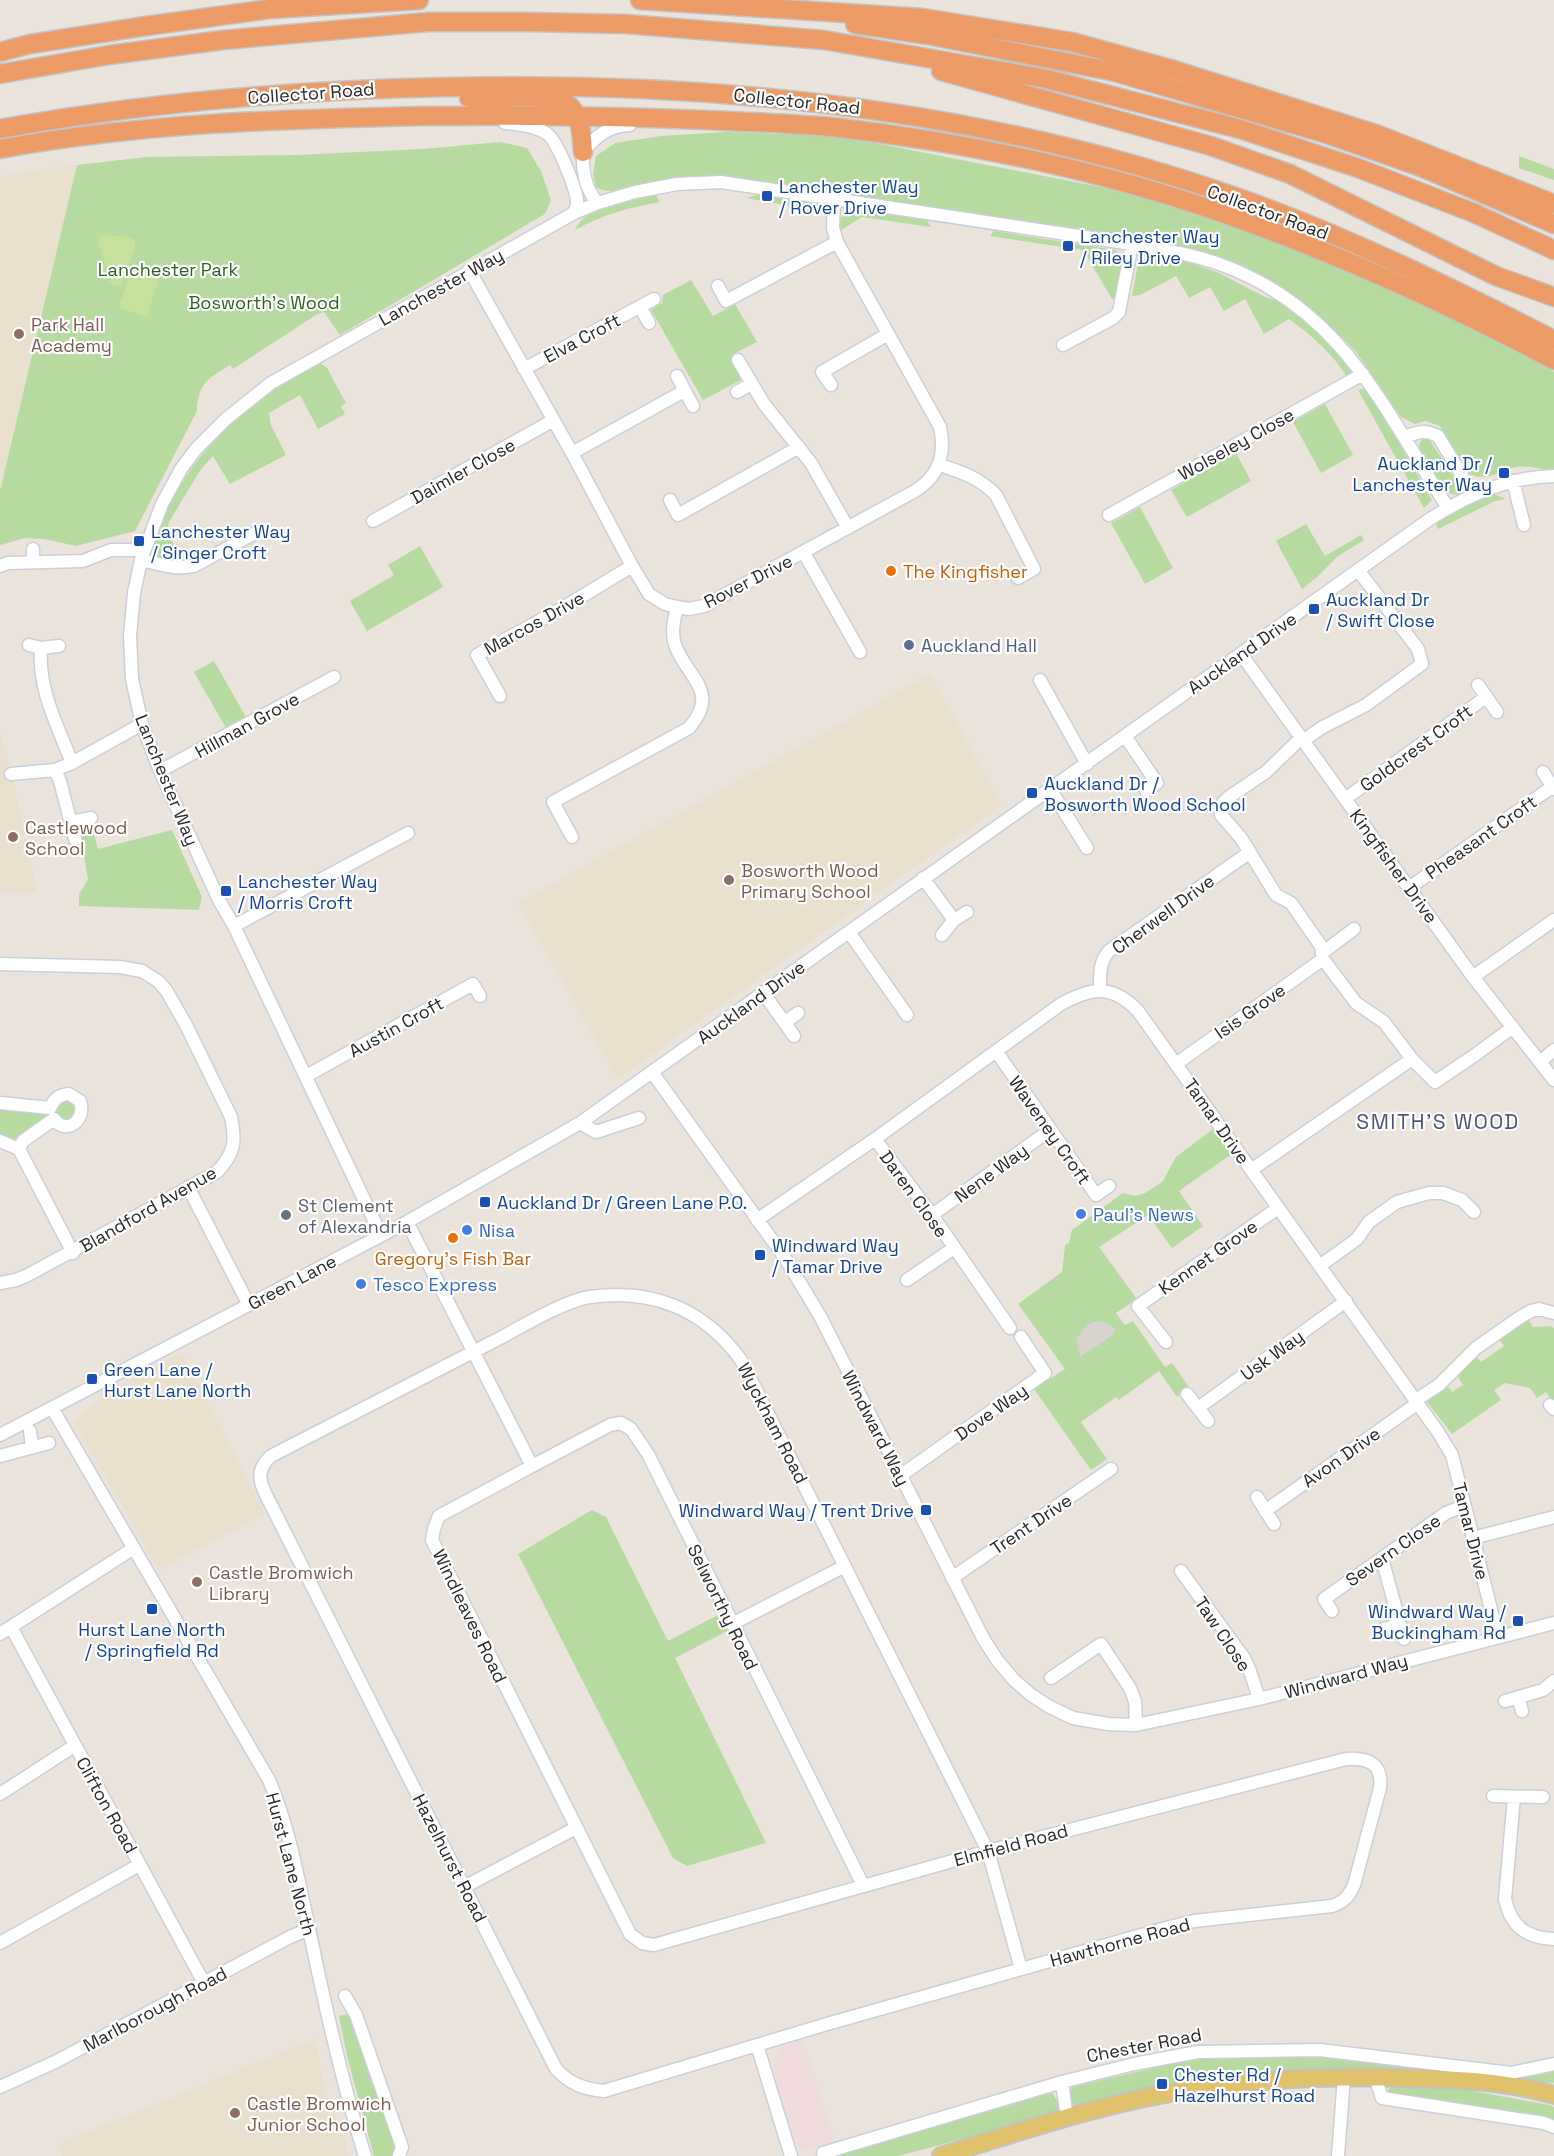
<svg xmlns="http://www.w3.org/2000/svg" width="1554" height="2156" viewBox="0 0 1554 2156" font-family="'Space Grotesk',sans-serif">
<rect width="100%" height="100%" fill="#eae4dd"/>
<path fill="#eae0ce" d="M77 165 0 491V177L34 170Z
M930 674 1002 805 618 1079 518 903Z
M0 730 14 782 37 893 0 892Z
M182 1352 265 1514 159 1570 74 1421 111 1391Z
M315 2039 323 2081 349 2156H62L58 2144Z"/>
<path fill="#f0dbdd" d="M803 2039 835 2142 800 2151 779 2094 773 2061 782 2047Z"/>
<path fill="#b6da9f" d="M725 132 839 136 1146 196 1241 229 1370 280 1439 310 1554 372V470C1542 470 1528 465 1516 467 1500 471 1486 482 1470 474L1440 426 1425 421 1415 424 1401 417 1356 352 1334 329 1294 297 1263 279 1125 238 777 183C734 178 692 174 650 182 632 186 613 197 596 187L593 175 596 156 615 143 661 136Z
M500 142 527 148 541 171 551 200 545 214 340 335 324 312 316 315 233 369 230 365C207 379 198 384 197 411L135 531 76 546 45 539 25 538 0 545V491L77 165 147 157 297 155 423 149Z
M1519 156 1554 169V180L1519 168Z
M764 193 817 202 820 211 746 198Z
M656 195 660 202C631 207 601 215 575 230 577 226 580 221 584 218 595 209 641 197 656 195Z
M850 208 926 219 931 227 862 217 841 230 840 219Z
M994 231 1116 250 1122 256 1123 262 1118 298 1112 299 1083 250 990 236Z
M1150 256 1190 263 1217 272 1265 297 1277 300 1326 338 1349 367 1352 374 1347 377C1333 354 1311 335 1289 319L1264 334 1245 299 1224 311 1210 287 1189 298 1176 276 1140 295 1132 296 1138 264Z
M691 280 713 316 735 304 757 342 735 353 731 358 741 380 703 400 651 310 662 303 663 295Z
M320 363 327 368 346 403 341 406 345 414 318 429 300 395 269 413 271 425 286 455 230 484 213 456 201 469 169 522 167 532 183 564 154 559 152 556C163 489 226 417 283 382 295 375 308 370 320 363Z
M1367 388 1432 500 1424 508 1358 390Z
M1325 404 1353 455 1321 473 1293 422Z
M1424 439H1429L1462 490 1461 494C1441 501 1427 463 1419 448L1420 442Z
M1236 453 1251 481 1187 517 1171 490Z
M1494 494 1505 499 1495 501 1438 529 1435 523 1473 502Z
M1140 507 1173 568 1145 584 1111 523Z
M1306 524 1325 556 1361 535 1364 540 1338 556 1316 578 1302 589 1276 541Z
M420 546 443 587 367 631 350 601 394 575 388 565Z
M214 661 246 717 226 728 194 672Z
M92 828 98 849 172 830 202 897 199 910 79 906V894L88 880 80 832 82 829Z
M55 1110a11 11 0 1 1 22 0a11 11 0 1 1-22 0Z
M0 1107 43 1111 46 1115C39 1126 26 1133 15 1140L0 1135Z
M1213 1129 1233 1153 1179 1191 1203 1226 1172 1248 1148 1215 1099 1247 1137 1299 1116 1313 1125 1325 1133 1321 1165 1367 1172 1363 1189 1387 1177 1397 1159 1371 1119 1400 1116 1397 1081 1422 1107 1459 1091 1470 1034 1389 1065 1369 1018 1304 1062 1272 1065 1245 1069 1243 1072 1230 1123 1193 1135 1196 1145 1193 1163 1181 1176 1157Z
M1527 1318 1533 1327 1550 1326 1554 1328V1400L1552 1401 1546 1392 1537 1398 1530 1388 1505 1383 1494 1390 1501 1400 1452 1434 1427 1402 1447 1385 1452 1392 1463 1385 1458 1377 1476 1356 1481 1362 1504 1346 1499 1339Z
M592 1510 606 1517 668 1641 720 1614 729 1630 675 1658 766 1843 687 1866 673 1858 518 1554Z
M349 2014 396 2145V2153L394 2156H374L347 2056 339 2016Z
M1320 2055 1359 2059 1554 2070V2083L1403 2068 1234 2076 1079 2108 1072 2103 1069 2097 1072 2087 1191 2059Z
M1394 2086 1456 2088 1549 2105 1554 2107V2123L1388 2093V2089Z
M1052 2093 1060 2105 1058 2114 898 2156H832Z"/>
<path fill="#c6e19c" d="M102 235 130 237 135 241V248L122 284 115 286 110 282 98 240Z
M133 263 161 271 147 317 119 308Z"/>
<path fill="#d7d3cf" d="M1093 1322H1104L1115 1329 1113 1335 1080 1357 1076 1339 1086 1325Z"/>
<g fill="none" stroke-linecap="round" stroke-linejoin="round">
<defs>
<path id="minor" d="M505 123C518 124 535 126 546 133 557 139 575 187 577 200 578 205 576 208 574 213
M598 203C585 190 582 169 583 152 595 137 609 125 630 125
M469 270 572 453 632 566 649 594 665 604 677 607 689 609 704 606 915 491C939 476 946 455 940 427L837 242 833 228 834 199
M718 286 726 301 837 242
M640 307 649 323
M1063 345 1113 318 1119 312 1132 244
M738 360 764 404 811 463 848 528
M524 369 654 299
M677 376 693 406
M831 385 822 372 888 334
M737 392 751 384
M1404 437C1419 432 1424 429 1438 436L1473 494
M572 453 684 391
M940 465C961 472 980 478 996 495L1034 569 1018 578
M1513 481 1524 525
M670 500 678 515 799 447
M1109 515 1363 374
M373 521 552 421
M804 553 860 652
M141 560C159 564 176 570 194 566L253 534
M33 562V549
M0 566 8 563 83 561 111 550H144
M29 645 41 648C38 690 57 724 72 763
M41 648 59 646
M1241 654 1473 977 1554 1080
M1040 680 1087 764
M1478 685 1497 712
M500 696 477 655 561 609 632 566
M1125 736 1157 783 1146 791
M1301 738 1266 772 1229 797 1222 804 1221 815 1241 838 1276 895 1291 903 1321 946 1323 959 1356 1003 1384 1022 1412 1059 1435 1082 1475 1055 1513 1027
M1303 741 1321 728 1366 705 1422 664 1418 649 1358 570
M55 770 60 781 75 839
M160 771 334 677
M1543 772 1554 789
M11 774 55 770 72 763 142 724
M1050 789 1087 848
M1345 799 1486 697
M71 822 91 818
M572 837 553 802 689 728C721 691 687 678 675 645 671 632 674 620 677 607
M923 878 954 920
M1409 888 1552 787
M234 926 408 833
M849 932 907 1015
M942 935 954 920 967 912
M1322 953 1354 929
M0 964 120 967 142 971 158 981 166 990 186 1025 231 1117C236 1141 235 1153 217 1172L28 1275 16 1280 0 1283
M1473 977 1554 920
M1100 990C1100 975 1099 962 1109 951L1250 852
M764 994 794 1036
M785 1022 798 1013
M996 1051 1096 1195 1109 1186
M1541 1061 1554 1050
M1176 1064 1323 959
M652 1072 785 1258 820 1316 983 1638 997 1660 1014 1680 1030 1694 1048 1706 1073 1718 1108 1724 1136 1725 1259 1699 1554 1623
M306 1076 473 984 480 996
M0 1103 50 1108C55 1098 59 1095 69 1094L80 1101C87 1120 66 1136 54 1119L23 1141 19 1149
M580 1123 596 1132 639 1118
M875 1139 932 1215 1010 1328
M0 1141 19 1149 73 1253
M1251 1170 1412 1059
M188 1187 249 1305
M932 1215 1050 1130
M757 1220 875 1139 1061 1004C1092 987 1112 984 1138 1011L1438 1432 1452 1455 1498 1637
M407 1222 532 1466 439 1516 434 1529 432 1540 630 1934 642 1943 654 1945 988 1851 1346 1759C1368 1757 1383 1764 1380 1788L1354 1885C1349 1896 1344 1902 1332 1906L1194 1921 1166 1928 827 2024 604 2091C584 2089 570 2084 556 2069L265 1493C258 1478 258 1468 271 1456 348 1416 425 1376 502 1337 524 1325 567 1300 590 1297 652 1288 704 1309 741 1360L988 1851 1021 1969
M381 1235 234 926 219 900 160 771 142 724 132 679 130 636 134 593 141 560 162 504 181 469 196 449 226 419 271 383 574 213 598 203 635 192 677 184 721 182 1132 244C1162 250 1193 254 1222 265 1342 309 1383 408 1448 508
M1321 1265 1357 1239 1369 1222 1397 1202 1429 1193H1443L1462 1200 1474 1212
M907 1280 954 1248
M1166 1342 1138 1306 1278 1208
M1187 1394 1208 1421
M1416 1400 1439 1385 1476 1348 1519 1318 1531 1311 1539 1309 1554 1313
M1550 1405 1554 1409
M52 1408 269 1780C291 1832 300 1889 312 1943 327 2015 343 2086 365 2156
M1198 1408 1346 1301
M30 1431 32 1446
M0 1435 407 1222 580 1123 1430 519C1468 495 1508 477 1554 476
M0 1456 49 1443
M532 1466 610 1425 621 1423 631 1429 648 1454 863 1885
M900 1476 1045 1373 1021 1337
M1257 1497 1274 1524
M1265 1511 1418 1403
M1473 1538 1554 1517
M1382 1558 1404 1639
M1181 1571 1244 1658 1250 1671 1259 1699
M952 1578 1111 1469
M1332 1611 1324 1599 1446 1513 1464 1506
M732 1624 845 1566
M11 1627 204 1983
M1384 1629 1400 1624
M0 1634 134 1548
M1051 1678 1101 1644 1130 1688 1135 1701 1136 1725
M1518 1697 1522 1711
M1505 1701 1543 1690 1554 1681
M0 1794 74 1746
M1493 1796 1543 1797
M1514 1797 1505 1899C1511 1927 1527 1938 1554 1939
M464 1887 576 1828
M0 1943 139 1865
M345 1996 356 2015 402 2147 399 2156
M757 2045 791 2156
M1375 2077 1382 2098 1544 2123 1554 2127
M1062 2082 1067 2118
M0 2087 57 2061 290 1937 309 1929
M823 2153 1062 2082 1134 2064 1198 2052 1320 2050 1511 2073 1554 2064
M1338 2156 1344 2077"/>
<path id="major" d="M941 2156C1022 2131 1103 2103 1187 2090 1259 2078 1333 2076 1405 2078 1454 2079 1507 2081 1554 2095"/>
<path id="highway" d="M640 0 923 18 1072 42 1174 70 1376 134 1554 204
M855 24 928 35 1115 72 1327 134 1421 167 1554 224
M0 52 30 44 146 26 270 9 419 0
M941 71 1211 146 1290 174 1496 276 1554 297
M0 74 109 55 223 40 428 22H530L626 24 824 40 1047 79 1240 129 1358 168 1474 213 1554 250
M469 98C492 99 549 93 567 104 581 113 582 137 583 152
M0 129C148 102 297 90 448 87 717 81 991 109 1247 201 1353 239 1454 289 1554 340
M0 149C140 123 282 119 424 116 517 115 611 116 705 120 750 122 796 123 841 128 975 144 1112 173 1239 219 1347 258 1452 306 1554 360"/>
</defs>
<use href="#minor" stroke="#cbcfd9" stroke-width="15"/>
<use href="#major" stroke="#c3c3c3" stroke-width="20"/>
<use href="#highway" stroke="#c3c3c3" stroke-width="21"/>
<use href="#minor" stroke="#fff" stroke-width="12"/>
<use href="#major" stroke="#e0c16c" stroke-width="16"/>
<use href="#highway" stroke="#ec9b66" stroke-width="18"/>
</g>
<g fill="#1a4fb4" stroke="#fff" stroke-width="2">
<rect x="761" y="190" width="12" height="12" rx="3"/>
<rect x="1062" y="240" width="12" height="12" rx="3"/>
<rect x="1498" y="467" width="12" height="12" rx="3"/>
<rect x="133" y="535" width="12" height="12" rx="3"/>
<rect x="1308" y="603" width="12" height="12" rx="3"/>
<rect x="1026" y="787" width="12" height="12" rx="3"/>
<rect x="220" y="885" width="12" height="12" rx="3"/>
<rect x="479" y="1196" width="12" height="12" rx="3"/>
<rect x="754" y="1249" width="12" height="12" rx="3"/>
<rect x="86" y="1373" width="12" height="12" rx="3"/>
<rect x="920" y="1504" width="12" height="12" rx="3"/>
<rect x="146" y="1603" width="12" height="12" rx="3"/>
<rect x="1512" y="1615" width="12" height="12" rx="3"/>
<rect x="1156" y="2078" width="12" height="12" rx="3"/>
</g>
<g fill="#8d6e63" stroke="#fff" stroke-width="2">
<circle cx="19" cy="334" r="6"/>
<circle cx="13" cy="837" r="6"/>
<circle cx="729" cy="880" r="6"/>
<circle cx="197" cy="1582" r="6"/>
<circle cx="235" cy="2113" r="6"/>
</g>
<g fill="#e8710a" stroke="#fff" stroke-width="2">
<circle cx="891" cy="571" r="6"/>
<circle cx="453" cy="1238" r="6"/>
</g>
<circle fill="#5c6f8a" stroke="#fff" stroke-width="2" cx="909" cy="645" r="6"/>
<g fill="#3f7fe0" stroke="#fff" stroke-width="2">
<circle cx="1081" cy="1214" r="6"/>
<circle cx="467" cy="1230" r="6"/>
<circle cx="361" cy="1284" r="6"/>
</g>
<circle fill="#6b7280" stroke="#fff" stroke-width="2" cx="286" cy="1215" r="6"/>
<g text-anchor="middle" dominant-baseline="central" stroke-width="4.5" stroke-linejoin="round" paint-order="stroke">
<g font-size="18" fill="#292929" stroke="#fff">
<text transform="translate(311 93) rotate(-4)">Collector Road</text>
<text transform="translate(797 101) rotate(6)">Collector Road</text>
<text transform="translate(1268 212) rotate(20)">Collector Road</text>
<text transform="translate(441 287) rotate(-29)">Lanchester Way</text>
<text transform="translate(582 338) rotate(-28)">Elva Croft</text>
<text transform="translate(1236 444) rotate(-29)">Wolseley Close</text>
<text transform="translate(463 471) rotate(-29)">Daimler Close</text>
<text transform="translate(748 581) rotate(-27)">Rover Drive</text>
<text transform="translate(534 623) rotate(-29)">Marcos Drive</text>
<text transform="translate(1242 653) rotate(-35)">Auckland Drive</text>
<text transform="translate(247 725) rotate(-29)">Hillman Grove</text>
<text transform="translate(1416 748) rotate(-36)">Goldcrest Croft</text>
<text transform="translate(167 780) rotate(68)">Lanchester Way</text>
<text transform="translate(1481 837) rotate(-35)">Pheasant Croft</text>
<text transform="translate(1394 866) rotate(54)">Kingfisher Drive</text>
<text transform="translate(1163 914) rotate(-36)">Cherwell Drive</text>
<text transform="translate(751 1002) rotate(-36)">Auckland Drive</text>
<text transform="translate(1250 1011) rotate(-35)">Isis Grove</text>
<text transform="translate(396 1027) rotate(-29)">Austin Croft</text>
<text transform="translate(1217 1121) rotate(55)">Tamar Drive</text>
<text transform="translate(1050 1130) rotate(55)">Waveney Croft</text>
<text transform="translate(991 1173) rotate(-36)">Nene Way</text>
<text transform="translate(914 1194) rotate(54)">Daren Close</text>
<text transform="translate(148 1209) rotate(-30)">Blandford Avenue</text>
<text transform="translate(1208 1257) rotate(-35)">Kennet Grove</text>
<text transform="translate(292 1282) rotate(-28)">Green Lane</text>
<text transform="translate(1272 1355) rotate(-36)">Usk Way</text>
<text transform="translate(991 1412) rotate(-35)">Dove Way</text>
<text transform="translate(773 1423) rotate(63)">Wyckham Road</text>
<text transform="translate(876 1428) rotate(63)">Windward Way</text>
<text transform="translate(1341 1457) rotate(-35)">Avon Drive</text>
<text transform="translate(1031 1524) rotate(-34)">Trent Drive</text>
<text transform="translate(1471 1531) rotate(76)">Tamar Drive</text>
<text transform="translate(1393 1550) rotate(-35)">Severn Close</text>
<text transform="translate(723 1607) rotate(64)">Selworthy Road</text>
<text transform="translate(470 1616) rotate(64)">Windleaves Road</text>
<text transform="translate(1223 1634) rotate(56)">Taw Close</text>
<text transform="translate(1346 1676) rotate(-15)">Windward Way</text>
<text transform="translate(107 1805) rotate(61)">Clifton Road</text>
<text transform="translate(1011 1845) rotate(-15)">Elmfield Road</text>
<text transform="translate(450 1858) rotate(63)">Hazelhurst Road</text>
<text transform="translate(291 1864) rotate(75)">Hurst Lane North</text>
<text transform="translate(1120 1942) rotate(-15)">Hawthorne Road</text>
<text transform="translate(155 2009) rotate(-28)">Marlborough Road</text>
<text transform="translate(1144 2045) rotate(-11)">Chester Road</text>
</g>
<g font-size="18" fill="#164399" stroke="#fff" text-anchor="start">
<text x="779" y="186">Lanchester Way<tspan x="779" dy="21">/ Rover Drive</tspan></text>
<text x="1080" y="236">Lanchester Way<tspan x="1080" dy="21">/ Riley Drive</tspan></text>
<text x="1492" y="463" text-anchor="end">Auckland Dr /<tspan x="1492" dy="21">Lanchester Way</tspan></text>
<text x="151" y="531">Lanchester Way<tspan x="151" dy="21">/ Singer Croft</tspan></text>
<text x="1326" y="599">Auckland Dr<tspan x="1326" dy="21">/ Swift Close</tspan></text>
<text x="1044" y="783">Auckland Dr /<tspan x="1044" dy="21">Bosworth Wood School</tspan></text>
<text x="238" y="881">Lanchester Way<tspan x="238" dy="21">/ Morris Croft</tspan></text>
<text x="497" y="1202">Auckland Dr / Green Lane P.O.</text>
<text x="772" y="1245">Windward Way<tspan x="772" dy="21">/ Tamar Drive</tspan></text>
<text x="104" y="1369">Green Lane /<tspan x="104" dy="21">Hurst Lane North</tspan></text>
<text x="914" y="1510" text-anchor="end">Windward Way / Trent Drive</text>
<text x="1506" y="1611" text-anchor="end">Windward Way /<tspan x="1506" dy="21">Buckingham Rd</tspan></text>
<text x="152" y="1629" text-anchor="middle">Hurst Lane North<tspan x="152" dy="21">/ Springfield Rd</tspan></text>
<text x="1174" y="2074">Chester Rd /<tspan x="1174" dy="21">Hazelhurst Road</tspan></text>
</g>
<g font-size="18" fill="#315e22" stroke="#fff">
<text x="168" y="269">Lanchester Park</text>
<text x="264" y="302">Bosworth's Wood</text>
</g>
<g font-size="18" fill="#785e54" stroke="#fff" text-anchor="start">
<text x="31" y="324">Park Hall<tspan x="31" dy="21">Academy</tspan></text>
<text x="25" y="827">Castlewood<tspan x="25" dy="21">School</tspan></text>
<text x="741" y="870">Bosworth Wood<tspan x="741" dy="21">Primary School</tspan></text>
<text x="209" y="1572">Castle Bromwich<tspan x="209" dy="21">Library</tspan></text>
<text x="247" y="2103">Castle Bromwich<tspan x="247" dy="21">Junior School</tspan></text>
</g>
<g font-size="18" fill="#c56008" stroke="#fff" text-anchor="start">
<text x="903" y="571">The Kingfisher</text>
<text x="453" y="1258" text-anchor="middle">Gregory's Fish Bar</text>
</g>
<g font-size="18" fill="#4e5e75" stroke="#fff" text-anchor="start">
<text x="921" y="645">Auckland Hall</text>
</g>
<g font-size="18" fill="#5b616d" stroke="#fff" text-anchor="start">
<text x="298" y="1205">St Clement<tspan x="298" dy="21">of Alexandria</tspan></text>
</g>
<g font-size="18" fill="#366cbe" stroke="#fff" text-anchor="start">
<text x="1093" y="1214">Paul’s News</text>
<text x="479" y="1230">Nisa</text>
<text x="373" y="1284">Tesco Express</text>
</g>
<g font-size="21" letter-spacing="1.5" fill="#4f5775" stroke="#fff">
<text x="1438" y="1121">SMITH'S WOOD</text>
</g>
</g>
</svg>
